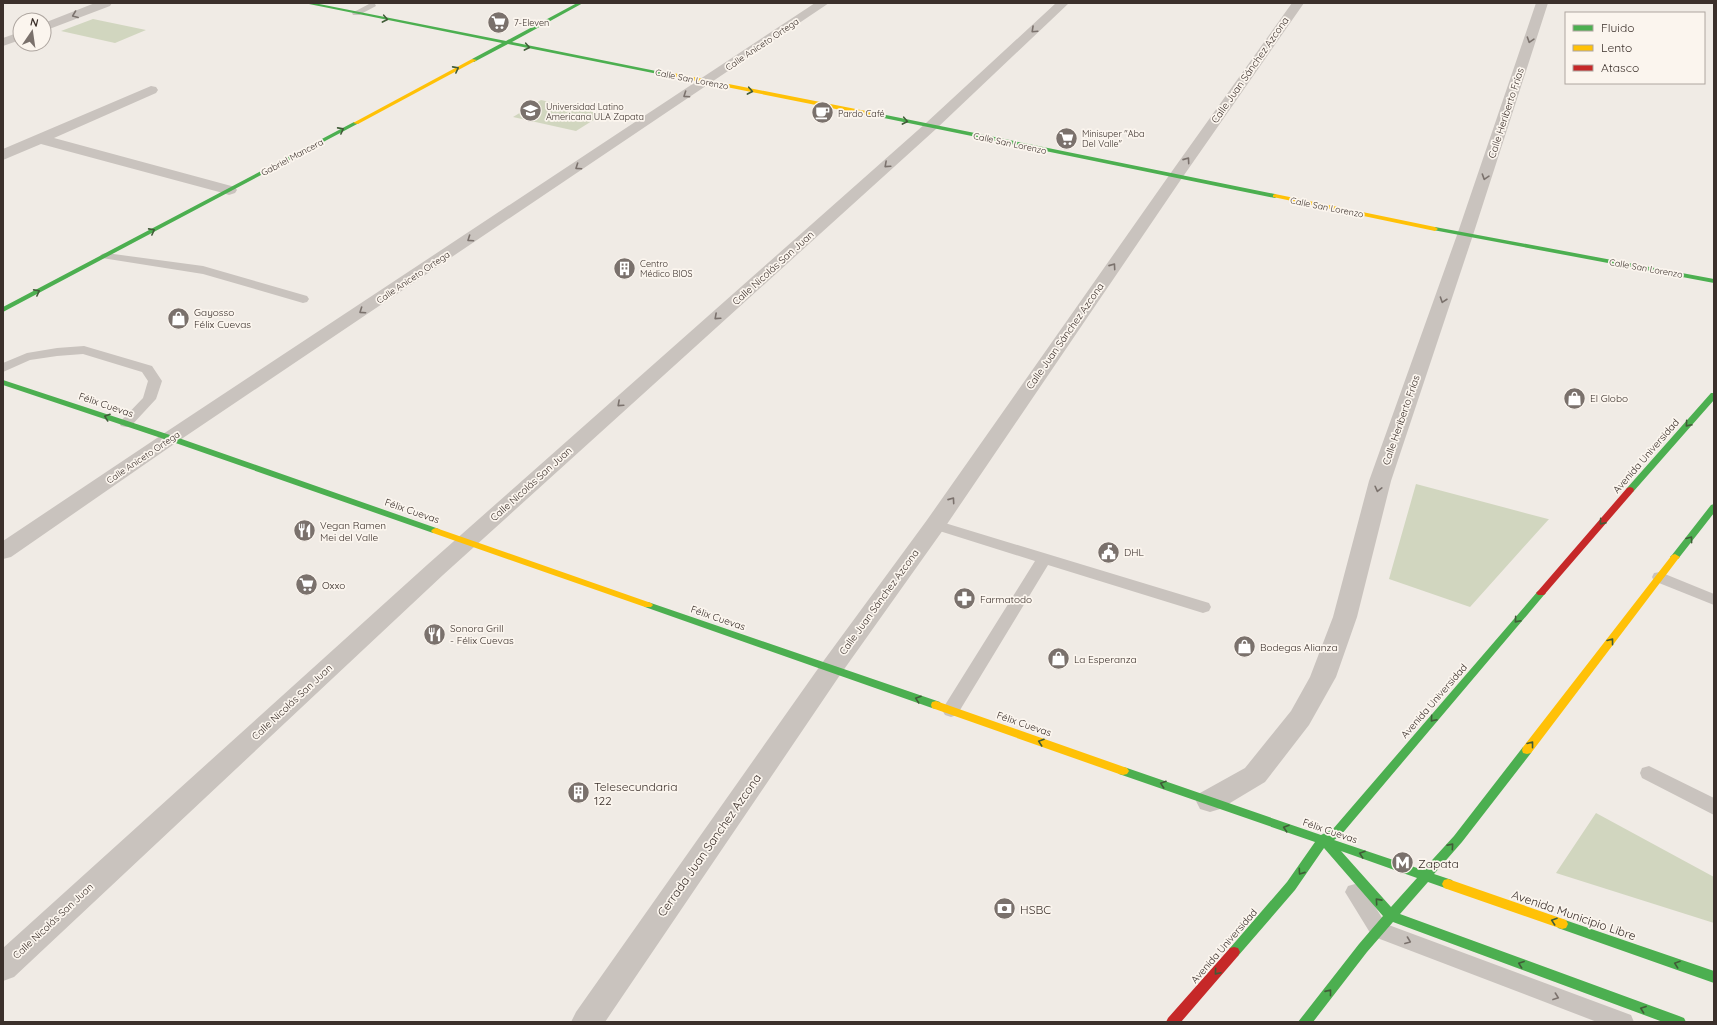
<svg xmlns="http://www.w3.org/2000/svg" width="1717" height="1025" viewBox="0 0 1717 1025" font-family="Quicksand,sans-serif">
<rect width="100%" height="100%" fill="#f0ebe5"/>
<path fill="#d1d6bf" d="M93 19 146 30 115 43 61 31Z
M541 100 603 114 576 131 513 117Z
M1416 484 1548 519H1549L1470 607 1389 579Z
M1596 813 1714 877V923L1556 873Z"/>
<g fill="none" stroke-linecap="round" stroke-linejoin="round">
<path fill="#c9c3be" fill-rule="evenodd" d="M369 4H375L376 6 359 15H353L352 13Z
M106 253 203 266 307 296 309 299 307 302 303 303 203 274 102 258 100 256 102 254Z
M84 346 152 366 162 381 156 399 131 426 126 427 121 426 119 423 143 398 148 381 142 372 83 354 57 356 30 360 3 372V363L27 353 57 348Z
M935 520 1209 603 1211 607 1209 611 1203 613 1048 565 957 715 951 717 945 715 942 710 945 705 1035 561 930 528 927 525 930 522Z
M1660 572 1714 594V605L1654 581 1652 577 1654 573Z
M1649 766 1714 798V815L1642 778 1640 773 1642 768Z
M1355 884 1362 886 1386 924 1631 1015 1634 1022H1597L1372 936 1345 892 1348 886Z"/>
<path fill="#c9c3be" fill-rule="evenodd" d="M95 3H112L110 6 44 31V23Z
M815 3H829L177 442 11 557 3 559V541L163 434Z
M1056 3H1069L936 129 443 575 14 977 3 981V948L427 565 926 123Z
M1292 3H1304L1182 178 943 530 840 675 605 1022H571L576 1012 822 663 927 520 1170 174Z
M1536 3H1548L1473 235 1391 481 1357 617 1336 677 1309 725 1265 782 1220 809 1210 812 1200 809 1196 801 1200 793 1245 768 1291 711 1310 677 1333 617 1369 481 1457 235Z
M20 32V40L3 46V38Z
M151 86 156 87 158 90 156 93 54 138 235 187 237 190 235 193 229 195 223 193 41 144 3 160V149Z"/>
<path fill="#4caf50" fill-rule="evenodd" d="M304 3H314L506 41 577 3H583L512 42 671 74 668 76 508 44 474 62 472 61V59L502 43Z
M881 114 1275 194 1278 196 1275 198 879 117 878 116Z
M354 122 359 123 3 312V307Z
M1435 227 1714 279V283L1433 230 1432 229Z
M3 380 173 436 439 529 441 531 439 533H433L167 440 3 385Z
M1711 393H1714V400L1633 492H1627L1626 490 1627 488Z
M1714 504V513L1678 559H1672L1670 557 1672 555 1711 505Z
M1541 590 1544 591 1546 593 1544 595 1341 835 1334 840 1423 870 1454 836 1523 747 1527 746 1531 747 1532 750 1531 753 1462 842 1434 874 1452 880 1454 884 1452 888 1448 889 1428 882 1400 914 1679 1016 1684 1018 1686 1022H1663L1393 922 1367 952 1313 1022H1298L1359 944 1383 916 1324 848 1295 890 1238 956 1234 957 1230 956 1228 952 1230 948 1287 882 1315 842 1119 774 1117 771 1119 768 1123 767 1127 768 1321 835 1333 829 1538 591ZM1341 851 1417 878 1391 907Z
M648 602 940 702 941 705 940 708 936 709 932 708 645 607 643 605 645 603Z
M1562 919 1714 971V983L1558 928 1556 924 1558 920Z"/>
<path fill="#ffc107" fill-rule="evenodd" d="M472 59 477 60 358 124 353 123Z
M668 72 881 114 884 116 881 118 666 75 665 74Z
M1275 194 1435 227 1438 229 1435 231 1273 197V195Z
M436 528 651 603 653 605 651 607H645L433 533 431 531 433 529Z
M1675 554 1680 557 1678 559 1531 753 1527 754 1523 753 1522 750 1523 747 1672 555Z
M936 701 1127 768 1129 771 1127 774 1123 775 1119 774 932 708 931 705 932 702Z
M1448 879 1566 920 1568 924 1566 928 1562 929 1444 888 1442 884 1444 880Z"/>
<path fill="#c62828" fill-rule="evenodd" d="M1630 487 1633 488 1634 490 1633 492 1544 595H1538L1536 593 1538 591 1627 488Z
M1234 947 1238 948 1240 952 1238 956 1181 1022H1166L1168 1018 1230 948Z"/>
</g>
<defs><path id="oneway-chevron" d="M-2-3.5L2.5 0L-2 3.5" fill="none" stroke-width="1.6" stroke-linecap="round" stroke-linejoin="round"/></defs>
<g stroke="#7b726d">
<use href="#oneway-chevron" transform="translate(75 15) rotate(159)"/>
<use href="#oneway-chevron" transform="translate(1034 30) rotate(137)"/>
<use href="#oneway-chevron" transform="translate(1530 40) rotate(108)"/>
<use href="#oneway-chevron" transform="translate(686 95) rotate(146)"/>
<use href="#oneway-chevron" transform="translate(1187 160) rotate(-55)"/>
<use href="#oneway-chevron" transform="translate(887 165) rotate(138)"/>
<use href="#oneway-chevron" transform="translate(578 167) rotate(146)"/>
<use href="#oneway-chevron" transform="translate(1485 177) rotate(108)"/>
<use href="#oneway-chevron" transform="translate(470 239) rotate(146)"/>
<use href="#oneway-chevron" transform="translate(1113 266) rotate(-55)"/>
<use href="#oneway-chevron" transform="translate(1443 300) rotate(109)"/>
<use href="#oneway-chevron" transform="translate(362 311) rotate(146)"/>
<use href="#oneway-chevron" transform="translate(717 317) rotate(138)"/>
<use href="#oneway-chevron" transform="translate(620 404) rotate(138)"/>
<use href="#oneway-chevron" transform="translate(1378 489) rotate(104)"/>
<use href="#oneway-chevron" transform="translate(952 500) rotate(-55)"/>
<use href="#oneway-chevron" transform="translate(1408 941) rotate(21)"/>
<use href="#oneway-chevron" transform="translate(1556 997) rotate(20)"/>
</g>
<g stroke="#415c38">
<use href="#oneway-chevron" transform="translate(385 19) rotate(11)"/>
<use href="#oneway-chevron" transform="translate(527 47) rotate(11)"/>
<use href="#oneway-chevron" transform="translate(456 69) rotate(-28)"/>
<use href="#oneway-chevron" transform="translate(750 91) rotate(11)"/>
<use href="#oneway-chevron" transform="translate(905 121) rotate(11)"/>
<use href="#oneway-chevron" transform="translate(341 130) rotate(-28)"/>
<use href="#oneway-chevron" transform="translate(152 231) rotate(-28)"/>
<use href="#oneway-chevron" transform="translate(37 292) rotate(-28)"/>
<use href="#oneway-chevron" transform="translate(107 417) rotate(-161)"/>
<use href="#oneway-chevron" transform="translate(1688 424) rotate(131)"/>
<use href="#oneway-chevron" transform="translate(1602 522) rotate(131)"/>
<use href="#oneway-chevron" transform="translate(1690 539) rotate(-53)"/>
<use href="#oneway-chevron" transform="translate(1517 620) rotate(131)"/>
<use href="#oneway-chevron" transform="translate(1611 641) rotate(-52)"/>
<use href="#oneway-chevron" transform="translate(918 699) rotate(-161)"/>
<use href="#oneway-chevron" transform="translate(1433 719) rotate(131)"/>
<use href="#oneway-chevron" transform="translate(1041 742) rotate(-161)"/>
<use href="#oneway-chevron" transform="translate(1531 744) rotate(-52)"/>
<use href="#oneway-chevron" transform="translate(1163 784) rotate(-161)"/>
<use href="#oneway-chevron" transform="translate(1286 828) rotate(-162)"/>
<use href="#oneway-chevron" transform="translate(1451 846) rotate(-49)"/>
<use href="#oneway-chevron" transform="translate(1362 854) rotate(-161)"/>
<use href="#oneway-chevron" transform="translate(1301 872) rotate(125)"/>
<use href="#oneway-chevron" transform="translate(1378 901) rotate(-132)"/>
<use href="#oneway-chevron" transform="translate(1554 921) rotate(-161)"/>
<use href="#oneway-chevron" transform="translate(1521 964) rotate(-160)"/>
<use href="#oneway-chevron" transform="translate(1677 964) rotate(-161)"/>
<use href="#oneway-chevron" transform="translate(1217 972) rotate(131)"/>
<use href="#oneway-chevron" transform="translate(1329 992) rotate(-51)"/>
<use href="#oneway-chevron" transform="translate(1643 1009) rotate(-160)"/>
</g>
<defs>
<symbol id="supermarket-disc" viewBox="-11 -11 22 22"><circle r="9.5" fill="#7a716c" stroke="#fbf5ee"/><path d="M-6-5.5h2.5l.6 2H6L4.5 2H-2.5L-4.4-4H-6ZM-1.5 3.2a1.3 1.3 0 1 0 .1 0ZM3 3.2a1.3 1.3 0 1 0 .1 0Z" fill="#fff"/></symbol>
<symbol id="university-disc" viewBox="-11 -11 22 22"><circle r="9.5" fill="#7a716c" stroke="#fbf5ee"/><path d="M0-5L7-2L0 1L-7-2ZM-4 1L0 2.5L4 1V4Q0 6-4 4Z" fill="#fff"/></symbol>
<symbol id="cafe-disc" viewBox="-11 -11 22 22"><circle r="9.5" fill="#7a716c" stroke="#fbf5ee"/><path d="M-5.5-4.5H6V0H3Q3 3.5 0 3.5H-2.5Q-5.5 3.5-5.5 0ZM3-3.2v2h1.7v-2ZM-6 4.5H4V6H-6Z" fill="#fff"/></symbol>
<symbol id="building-disc" viewBox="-11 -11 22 22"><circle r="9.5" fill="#7a716c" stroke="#fbf5ee"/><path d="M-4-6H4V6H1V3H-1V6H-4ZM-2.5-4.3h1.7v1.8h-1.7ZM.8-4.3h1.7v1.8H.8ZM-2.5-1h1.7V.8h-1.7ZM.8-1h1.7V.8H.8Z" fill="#fff"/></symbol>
<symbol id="shop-disc" viewBox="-11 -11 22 22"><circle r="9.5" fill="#7a716c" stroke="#fbf5ee"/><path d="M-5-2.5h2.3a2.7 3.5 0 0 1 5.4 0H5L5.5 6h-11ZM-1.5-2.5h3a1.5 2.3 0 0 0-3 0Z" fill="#fff"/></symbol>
<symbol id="restaurant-disc" viewBox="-11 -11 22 22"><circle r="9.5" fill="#7a716c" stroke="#fbf5ee"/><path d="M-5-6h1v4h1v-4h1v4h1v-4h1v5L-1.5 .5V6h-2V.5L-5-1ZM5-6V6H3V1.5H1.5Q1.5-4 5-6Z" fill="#fff"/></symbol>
<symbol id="civic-disc" viewBox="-11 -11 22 22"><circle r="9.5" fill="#7a716c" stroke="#fbf5ee"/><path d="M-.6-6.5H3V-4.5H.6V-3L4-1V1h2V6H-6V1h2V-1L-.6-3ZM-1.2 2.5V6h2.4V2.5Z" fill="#fff"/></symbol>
<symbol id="pharmacy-disc" viewBox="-11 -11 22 22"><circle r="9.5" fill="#7a716c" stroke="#fbf5ee"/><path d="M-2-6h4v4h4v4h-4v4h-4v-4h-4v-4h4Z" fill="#fff"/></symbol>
<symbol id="metro-disc" viewBox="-11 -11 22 22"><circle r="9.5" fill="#7a716c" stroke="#fbf5ee"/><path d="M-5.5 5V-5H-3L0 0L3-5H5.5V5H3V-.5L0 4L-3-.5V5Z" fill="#fff"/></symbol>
<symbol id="bank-disc" viewBox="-11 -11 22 22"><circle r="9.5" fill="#7a716c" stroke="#fbf5ee"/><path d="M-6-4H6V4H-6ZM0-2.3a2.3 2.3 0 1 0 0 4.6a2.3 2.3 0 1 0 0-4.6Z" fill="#fff"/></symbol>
</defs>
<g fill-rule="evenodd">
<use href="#supermarket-disc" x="486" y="10" width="25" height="25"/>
<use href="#university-disc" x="518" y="98" width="25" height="25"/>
<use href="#cafe-disc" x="810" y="100" width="25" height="25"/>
<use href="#supermarket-disc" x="1054" y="126" width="25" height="25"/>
<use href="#building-disc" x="612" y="256" width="25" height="25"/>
<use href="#shop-disc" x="166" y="306" width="25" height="25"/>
<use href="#shop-disc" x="1562" y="386" width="25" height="25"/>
<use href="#restaurant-disc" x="292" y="518" width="25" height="25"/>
<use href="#civic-disc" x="1096" y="540" width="25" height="25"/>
<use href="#supermarket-disc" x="294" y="572" width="25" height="25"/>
<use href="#pharmacy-disc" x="952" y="586" width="25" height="25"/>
<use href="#restaurant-disc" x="422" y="622" width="25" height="25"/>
<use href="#shop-disc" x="1232" y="634" width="25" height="25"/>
<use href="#shop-disc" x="1046" y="646" width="25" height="25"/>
<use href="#building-disc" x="566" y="780" width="25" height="25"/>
<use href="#metro-disc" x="1390" y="850" width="25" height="25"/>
<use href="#bank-disc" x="992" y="896" width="25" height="25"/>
</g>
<g text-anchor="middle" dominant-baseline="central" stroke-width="3.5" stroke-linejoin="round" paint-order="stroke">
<g font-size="9" fill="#3b302b" stroke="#fbf5ee" text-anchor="start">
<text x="514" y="22">7-Eleven</text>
<text x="546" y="106">Universidad Latino<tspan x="546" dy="10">Americana ULA Zapata</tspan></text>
<text x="838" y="113">Pardo Café</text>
<text x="1082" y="133">Minisuper "Aba<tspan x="1082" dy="10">Del Valle"</tspan></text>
<text x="640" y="263">Centro<tspan x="640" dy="10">Médico BIOS</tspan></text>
</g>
<g font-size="9" fill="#3b302b" stroke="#fbf5ee">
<text transform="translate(762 44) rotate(-34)">Calle Aniceto Ortega</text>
<text transform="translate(692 79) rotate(11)">Calle San Lorenzo</text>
<text transform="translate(1010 143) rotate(12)">Calle San Lorenzo</text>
<text transform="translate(292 157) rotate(-28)">Gabriel Mancera</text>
<text transform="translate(1327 207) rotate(11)">Calle San Lorenzo</text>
<text transform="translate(1646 268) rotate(10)">Calle San Lorenzo</text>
<text transform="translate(413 277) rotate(-34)">Calle Aniceto Ortega</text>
<text transform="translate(143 457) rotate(-34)">Calle Aniceto Ortega</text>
</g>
<g font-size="10" fill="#3b302b" stroke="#fbf5ee">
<text transform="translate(1250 70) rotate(-55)">Calle Juan Sánchez Azcona</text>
<text transform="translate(1506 113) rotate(-72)">Calle Heriberto Frías</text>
<text transform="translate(773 268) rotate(-42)">Calle Nicolás San Juan</text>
<text transform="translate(1065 336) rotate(-55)">Calle Juan Sánchez Azcona</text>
<text transform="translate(106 405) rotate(19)">Félix Cuevas</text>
<text transform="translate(1401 420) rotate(-71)">Calle Heriberto Frías</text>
<text transform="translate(1646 456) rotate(-49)">Avenida Universidad</text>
<text transform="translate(531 484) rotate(-42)">Calle Nicolás San Juan</text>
<text transform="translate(412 511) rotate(19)">Félix Cuevas</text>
<text transform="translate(879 602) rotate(-54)">Calle Juan Sánchez Azcona</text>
<text transform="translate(718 618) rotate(19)">Félix Cuevas</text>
<text transform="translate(1434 701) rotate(-49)">Avenida Universidad</text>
<text transform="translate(292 702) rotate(-43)">Calle Nicolás San Juan</text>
<text transform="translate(1024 724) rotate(19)">Félix Cuevas</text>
<text transform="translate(1330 831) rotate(19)">Félix Cuevas</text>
<text transform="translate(53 921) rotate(-43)">Calle Nicolás San Juan</text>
<text transform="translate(1224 946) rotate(-49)">Avenida Universidad</text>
</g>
<g font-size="10" fill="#3b302b" stroke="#fbf5ee" text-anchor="start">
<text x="194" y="312">Gayosso<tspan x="194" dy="12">Félix Cuevas</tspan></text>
<text x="1590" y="398">El Globo</text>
<text x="320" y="525">Vegan Ramen<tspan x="320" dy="12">Mei del Valle</tspan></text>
<text x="1124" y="552">DHL</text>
<text x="322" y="585">Oxxo</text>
<text x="980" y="599">Farmatodo</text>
<text x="450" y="628">Sonora Grill<tspan x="450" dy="12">- Félix Cuevas</tspan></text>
<text x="1260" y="647">Bodegas Alianza</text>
<text x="1074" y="659">La Esperanza</text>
</g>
<g font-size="12" fill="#3b302b" stroke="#fbf5ee" text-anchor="start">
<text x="594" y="786">Telesecundaria<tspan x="594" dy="14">122</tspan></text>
<text x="1418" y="863">Zapata</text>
<text x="1020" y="909">HSBC</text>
</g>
<g font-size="12" fill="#3b302b" stroke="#fbf5ee">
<text transform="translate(709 845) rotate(-55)">Cerrada Juan Sanchez Azcona</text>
<text transform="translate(1574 915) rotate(19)">Avenida Municipio Libre</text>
</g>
</g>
<rect width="1717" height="1025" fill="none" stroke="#3b302b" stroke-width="8"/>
<rect x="1565" y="12" width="140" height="72" fill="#fbf5ee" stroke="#aea6a0"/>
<rect x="1573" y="25" width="20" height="6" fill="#4caf50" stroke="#aea6a0"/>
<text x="1601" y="32" font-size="12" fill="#3b302b">Fluido</text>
<rect x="1573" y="45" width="20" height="6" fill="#ffc107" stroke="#aea6a0"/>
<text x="1601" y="52" font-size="12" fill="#3b302b">Lento</text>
<rect x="1573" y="65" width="20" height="6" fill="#c62828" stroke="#aea6a0"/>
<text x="1601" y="72" font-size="12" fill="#3b302b">Atasco</text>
<g transform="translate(32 32) rotate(13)"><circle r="19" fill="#fbf5ee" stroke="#aea6a0"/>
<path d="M0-3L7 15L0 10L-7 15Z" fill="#7a716c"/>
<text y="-6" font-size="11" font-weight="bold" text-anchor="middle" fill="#3b302b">N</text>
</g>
</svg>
